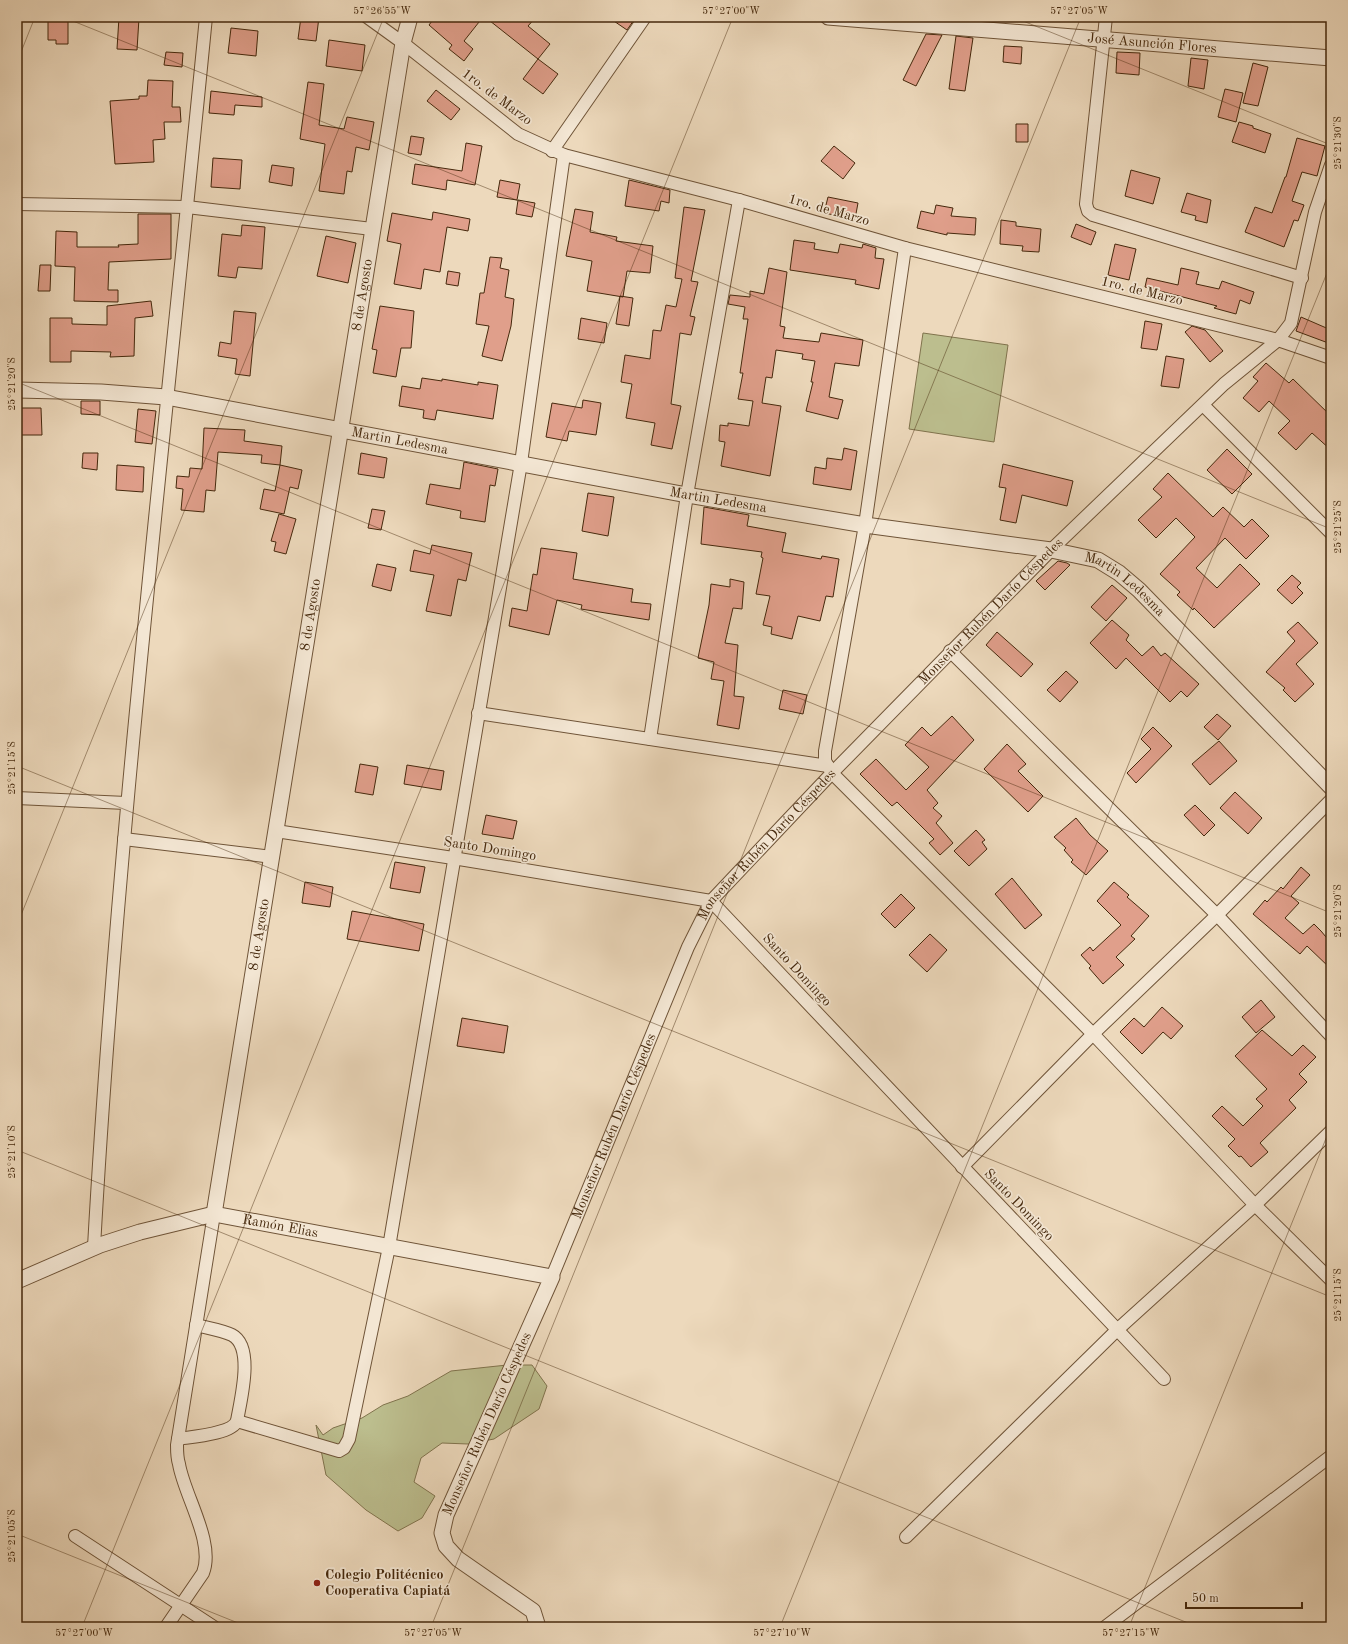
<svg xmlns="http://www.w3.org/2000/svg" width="1348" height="1644" viewBox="0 0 1348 1644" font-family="'Old Standard TT',serif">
<rect width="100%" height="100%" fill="#edd9bc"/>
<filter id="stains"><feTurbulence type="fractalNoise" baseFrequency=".005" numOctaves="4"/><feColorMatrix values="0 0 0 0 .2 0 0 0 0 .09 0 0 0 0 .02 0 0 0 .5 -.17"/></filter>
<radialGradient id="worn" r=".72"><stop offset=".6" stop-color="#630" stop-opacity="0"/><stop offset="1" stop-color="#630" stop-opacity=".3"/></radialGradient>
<path fill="#bcbe8e" stroke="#80734d" d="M923 333 1008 345 994 442 909 429Z
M507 1365H532L547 1386 539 1409 494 1439 468 1444 442 1443 421 1458 414 1482 435 1496 422 1518 398 1531 366 1510 326 1475 316 1425 323 1435 333 1428 362 1418 383 1405 408 1396 451 1371Z"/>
<path fill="#e09f8b" stroke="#45280c" d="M48 17H68V44H56V40H48Z
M119 17 139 18 137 50 117 49Z
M301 17H319L316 41 298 39Z
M435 17H483L464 41 473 49 464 61 449 49 452 45 429 25Z
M485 17H536L528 26 550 44 538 59Z
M608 17H636L627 30Z
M231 28 258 31 256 56 228 53Z
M926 34 942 35 916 86 903 80Z
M956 36 973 38 965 91 949 89Z
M329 40 365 45 362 71 326 66Z
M1004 46 1022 47 1021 64 1003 62Z
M166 52 183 53 182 67 164 65Z
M1117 52 1140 53 1139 75 1116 73Z
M1191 58 1208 60 1204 89 1188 86Z
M538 59 558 74 543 94 523 79Z
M1253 63 1268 67 1258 106 1243 103Z
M148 80 173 81 172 107H180L181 122H164L165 139 153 140 154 162 115 164 110 101 139 99V96H147Z
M308 82 324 84 319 125 344 129 347 117 374 122 369 150 356 147 352 172 347 171 344 194 319 191 325 144 300 139Z
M1225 89 1243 93 1236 122 1218 117Z
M436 90 460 109 451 120 427 101Z
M211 91 262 97V107L235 105 234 115 209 113Z
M1239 122 1253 126V128L1271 134 1265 153 1232 142Z
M1016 124H1028V142H1016Z
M411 136 424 138 421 155 408 153Z
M1297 138 1325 146 1317 176 1302 172 1292 201 1304 205 1298 221 1294 220 1284 247 1245 232 1255 207 1272 213 1285 177H1286Z
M466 143 482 146 475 185 447 180 446 190 412 184 415 164 462 171Z
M834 146 855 163 843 179 821 161Z
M213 158 242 160 240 189 211 187Z
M272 165 294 168 292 186 269 182Z
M1131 170 1160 178 1153 204 1125 196Z
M500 180 520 184 517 200 497 197Z
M629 180 670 190 669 203 661 201 659 211 625 206Z
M1187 193 1211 200 1207 223 1195 220 1196 216 1181 212Z
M828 197 858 203 855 219 824 213Z
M518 200 535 203 532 217 516 214Z
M936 205 953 208 951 216 976 218 975 235 947 233V235L917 228 921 211 934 214Z
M684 207 705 210 691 281 698 282 690 316 695 317 691 335 680 333 671 404 681 406 672 449 651 445 655 423 626 418 632 384 621 382 625 355 650 359 653 330 661 331 666 305 676 307 682 279 675 278Z
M575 209 593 212 590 232 617 237 616 241 653 246 650 273 627 271 623 297 587 291 592 261 566 256Z
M433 212 470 219 468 231 447 227 440 272 424 269 421 289 394 284 401 244 387 241 392 213 432 220Z
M138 214H171V259L109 262 108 290H118V302L74 301 75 267 55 266 56 231 77 232V247H119L118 245 138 244Z
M1001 220 1016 222V226L1041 229 1039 252 1022 251 1023 246 1000 244Z
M1076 224 1096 232 1091 245 1071 237Z
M242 225 265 227 262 269 238 267 236 278 218 276 222 234 241 236Z
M326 236 356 243 348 283 317 276Z
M794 240 815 243 814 249 838 253 840 244 862 248 863 244 876 248 875 258 884 259 879 289 855 284 856 280 790 270Z
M1115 244 1136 249 1129 280 1108 275Z
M490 257 502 258 500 268 509 270 505 297 514 299 511 326 502 361 482 356 489 326 476 324 480 293H484Z
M40 265H51L50 291H38Z
M769 268 787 272 780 326 785 327 783 338 819 342 821 333 863 340 859 366 835 363 829 397 843 400 838 419 806 411 813 382H811L815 361 802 359 803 354 776 350 772 378 766 377 762 403 781 406 770 476 721 466 725 442 719 441 720 425 728 426V423L749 426 753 401 738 399 743 373H740L748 319H743L745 307 728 304 730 295 750 297V291L764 294Z
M1181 268 1199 272 1196 284 1219 289 1222 281 1254 292 1250 304 1240 300 1236 314 1214 308 1217 306 1145 287 1147 278 1178 285Z
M448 271 460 273 458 286 446 284Z
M620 296 633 298 629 326 616 324Z
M151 301 153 316 135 318 134 356 110 357 111 352 71 351V362H50V318H72V324L107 325V306Z
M380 306 414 311 411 348H401L396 377 373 373 377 350 372 349Z
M234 311 256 313 250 376 235 374 237 359 218 356 220 342 231 344Z
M1301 317 1331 330V344L1296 331Z
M581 318 607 323 604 343 578 339Z
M1145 321 1162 324 1157 350 1141 348Z
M1192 326 1205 330 1223 351 1210 362 1185 332Z
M1166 356 1184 359 1179 388 1161 386Z
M1266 363 1289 383 1293 379 1331 416V450L1312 433 1296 450 1278 433 1290 421 1269 401 1259 412 1243 398 1258 381 1253 377Z
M422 378 442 381V379L478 385V382L498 385 493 419 437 410 435 420 423 418 424 410 399 406 402 386 420 389Z
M583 400 601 403 596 435 569 431 567 441 546 437 552 403 582 408Z
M81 401H100V415L81 414Z
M17 408H41L42 435H19Z
M138 409 156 411 152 444 135 442Z
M204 428 245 430 244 441 282 446 280 465 261 463 262 455 218 452 215 491 206 490 204 512 181 510 183 489 176 488 177 476 189 477 190 468 202 469Z
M844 448 857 451 851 490 813 484 815 467 826 469 827 458 842 460Z
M1227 449 1252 474 1232 494 1207 470Z
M83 453H98L97 470 82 468Z
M361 453 387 458 384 478 358 474Z
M464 462 498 469 495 486 490 485 485 522 460 518 461 511 426 504 430 484 460 489Z
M1003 464 1073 481 1067 506 1022 495 1016 523 1000 520 1006 488 999 487Z
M117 465 144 467 143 492 116 490Z
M280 465 302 470 298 489 290 487 284 514 260 509 264 489 275 491Z
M1168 473 1213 517 1223 507 1244 527 1252 519 1269 536 1246 559 1225 538 1196 568 1217 588 1240 564 1260 584 1214 628 1194 608 1193 610 1177 595 1180 592 1160 574 1195 537 1176 518 1156 538 1138 520 1162 497 1153 489Z
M588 493 614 497 608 536 582 531Z
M704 507 749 515 747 526 786 533 782 552 821 559 822 556 839 559 833 597 826 596 820 621 798 616 792 639 771 634 772 627 763 625 770 596 756 594 763 558 761 557 762 552 701 544Z
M372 509 385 511 381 530 368 528Z
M279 514 296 519 286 554 274 551 276 542 271 541Z
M432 545 472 553 466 581 458 579 451 616 426 611 434 575 410 571 414 550 430 554Z
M541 548 577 553 573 579 633 589 631 602 651 604 649 620 581 609 582 605 557 600 549 635 509 626 512 608 527 611 533 574 537 575Z
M1058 561 1067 563 1070 565 1045 590 1036 581Z
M377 564 396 568 391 591 372 586Z
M1292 575 1301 583 1297 587 1303 593 1292 604 1277 590Z
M730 579 744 582 742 609 733 608 725 643 738 645 734 696 744 697 739 729 717 725 724 681 711 679 714 662 698 658 709 605 711 584 730 587Z
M1112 585 1127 598 1106 621 1091 607Z
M1112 620 1129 635 1126 640 1142 656 1153 646 1161 656 1165 653 1199 684 1187 697 1181 691 1170 702 1126 658 1116 669 1090 643Z
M1298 622 1318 643 1296 664 1314 684 1295 702 1283 690 1285 688 1266 672 1295 641 1287 632Z
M997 632 1033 664 1021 677 986 645Z
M1066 671 1078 682 1060 702 1047 690Z
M783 690 807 695 803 714 779 709Z
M1217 714 1231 726 1218 740 1204 727Z
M952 716 974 740 927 790 938 803 933 808 942 816 936 823 953 843 940 855 929 843 934 839 897 802 892 806 860 774 876 759 906 790 929 767 905 745 922 727 931 736Z
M1153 727 1172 746 1136 783 1127 773 1151 749 1141 739Z
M1219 741 1237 761 1210 785 1192 764Z
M1007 744 1026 764 1018 771 1043 796 1028 812 984 769Z
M360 764 378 767 373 795 355 792Z
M407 765 444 771 441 790 404 784Z
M1235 792 1262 818 1248 834 1220 808Z
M1195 805 1215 825 1204 836 1184 815Z
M486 815 517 821 513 839 482 834Z
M1076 818 1090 835 1108 851 1086 875 1071 862 1073 860 1064 850 1066 848 1054 837Z
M976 830 985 840 982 842 987 849 969 866 954 851Z
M395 862 425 867 420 893 390 888Z
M1301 867 1310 875 1291 896 1299 903 1285 918 1303 934 1314 924 1321 931 1331 943V969L1307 946 1300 954 1253 914 1265 900 1267 902 1281 887 1283 889Z
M1012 878 1042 915 1025 929 995 894Z
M305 882 333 887 330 907 302 903Z
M1114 882 1129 895 1127 897 1149 916 1131 936 1135 939 1116 957 1124 965 1103 984 1089 968 1091 966 1081 955 1090 947 1093 951 1121 925 1097 901Z
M901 894 915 908 895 928 881 914Z
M352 911 424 924 419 951 347 939Z
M930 934 947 950 927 972 909 955Z
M1261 1000 1275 1017 1256 1033 1242 1017Z
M1162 1007 1183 1026 1171 1039 1163 1032 1142 1054 1120 1032 1134 1018 1144 1027Z
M462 1018 508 1026 504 1053 457 1046Z
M1262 1030 1292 1056 1303 1045 1316 1057 1299 1074 1307 1082 1289 1100 1296 1108 1260 1143 1268 1152 1251 1167 1241 1156 1239 1157 1228 1146 1235 1139 1212 1116 1222 1106 1243 1126 1263 1106 1256 1099 1267 1089 1235 1056Z"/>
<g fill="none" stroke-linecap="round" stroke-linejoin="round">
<defs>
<g id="minor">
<path d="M367 17 403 43 518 134 564 155 739 200 905 248 1278 340 1331 358"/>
<path d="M1106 17 1086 204 1088 211 1093 215 1302 278"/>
<path d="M552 151 645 17"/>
<path d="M17 204 187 207 372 229"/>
<path d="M905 248 865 525 825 751V761L832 773 1093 1034 1255 1205 1331 1280"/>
<path d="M1203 405 1331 533"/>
<path d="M950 651 1217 915 1331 1036"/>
<path d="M478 713 828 766"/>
<path d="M650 739 687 495 739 200"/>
<path d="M17 798 126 803"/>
<path d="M276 831 453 858 711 901 1164 1379"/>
<path d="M124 839 272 857"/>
<path d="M962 1167 1093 1034 1217 915 1331 800"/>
<path d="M94 1247C117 836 166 427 206 17"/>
<path id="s1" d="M552 1277 688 947 711 901 832 773 1051 550 1224 384 1278 340 1291 323 1315 212 1331 165"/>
<path d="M237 1421 339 1451 344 1448 349 1439 389 1247 521 463 564 155"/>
<path d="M178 1439C190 1437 232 1434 237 1421 240 1402 255 1347 232 1335 222 1330 208 1328 196 1325"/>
<path d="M75 1536 214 1627"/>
<path d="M906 1537 1117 1330 1255 1205 1331 1131"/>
<path d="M166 1627 203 1573C215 1542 184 1495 179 1464 177 1458 177 1452 177 1445L214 1214"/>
<path d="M1105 1627 1331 1456"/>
</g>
<g id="tertiary">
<path id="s2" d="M828 17 1331 58"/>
<path id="s3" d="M17 390 101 392 166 397 687 495 865 525 1051 550 1098 560 1119 573 1139 590 1331 787"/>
<path id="s4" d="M214 1214 403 43 410 17"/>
<path id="s5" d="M17 1281 100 1245 140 1232 214 1214 552 1277 446 1515 442 1533 446 1546 458 1559 533 1611 538 1627"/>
</g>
</defs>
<use href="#minor" stroke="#6f5438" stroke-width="14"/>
<use href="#tertiary" stroke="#6f5438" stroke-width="17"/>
<use href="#minor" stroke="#f3e6d3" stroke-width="12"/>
<use href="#tertiary" stroke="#f3e6d3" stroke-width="15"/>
</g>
<path fill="none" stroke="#45280c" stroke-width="1" stroke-opacity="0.45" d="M63 17 1331 529M1013 17 1331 145M17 62 35 17M17 382 1331 913M17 766 1331 1297M17 925 384 17M17 1150 1198 1627M17 1534 248 1627M82 1627 733 17M431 1627 1081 17M780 1627 1331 263M1129 1627 1331 1126"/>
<circle fill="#8f2418" stroke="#f3e6d3" stroke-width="1.5" cx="317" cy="1583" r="4"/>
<g text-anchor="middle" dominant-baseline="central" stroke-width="3.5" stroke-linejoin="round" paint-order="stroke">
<g font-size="14" fill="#45280c" stroke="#f3e6d3">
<text stroke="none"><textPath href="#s2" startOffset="325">José Asunción Flores</textPath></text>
<text transform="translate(497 97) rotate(37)">1ro. de Marzo</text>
<text transform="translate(829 210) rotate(16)">1ro. de Marzo</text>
<text transform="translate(1142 291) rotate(14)">1ro. de Marzo</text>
<text stroke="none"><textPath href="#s4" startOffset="931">8 de Agosto</textPath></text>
<text stroke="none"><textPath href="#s3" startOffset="387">Martin Ledesma</textPath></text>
<text stroke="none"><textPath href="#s3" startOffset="711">Martin Ledesma</textPath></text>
<text stroke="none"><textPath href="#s3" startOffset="1131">Martin Ledesma</textPath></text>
<text stroke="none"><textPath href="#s1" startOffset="811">Monseñor Rubén Darío Céspedes</textPath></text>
<text stroke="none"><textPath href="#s4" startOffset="607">8 de Agosto</textPath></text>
<text stroke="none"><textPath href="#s1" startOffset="487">Monseñor Rubén Darío Céspedes</textPath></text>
<text transform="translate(490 849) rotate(9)">Santo Domingo</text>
<text stroke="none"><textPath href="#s4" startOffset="283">8 de Agosto</textPath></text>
<text transform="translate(797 970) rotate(47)">Santo Domingo</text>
<text stroke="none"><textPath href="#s1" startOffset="163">Monseñor Rubén Darío Céspedes</textPath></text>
<text transform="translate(1019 1205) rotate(46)">Santo Domingo</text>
<text stroke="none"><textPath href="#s5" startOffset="276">Ramón Elias</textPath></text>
<text transform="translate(487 1424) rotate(-66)">Monseñor Rubén Darío Céspedes</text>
</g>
<g font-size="14" font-weight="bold" fill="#45280c" stroke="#f3e6d3" text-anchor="start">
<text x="325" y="1575">Colegio Politécnico<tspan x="325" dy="16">Cooperativa Capiatá</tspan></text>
</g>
</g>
<rect width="1348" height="1644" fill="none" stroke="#edd9bc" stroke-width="44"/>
<path d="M1186 1602v6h116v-6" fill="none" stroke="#45280c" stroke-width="2"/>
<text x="1192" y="1602" font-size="12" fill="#45280c" stroke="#f3e6d3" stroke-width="3" paint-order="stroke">50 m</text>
<rect x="22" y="22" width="1304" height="1600" fill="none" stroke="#45280c" stroke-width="1.5"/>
<g font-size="10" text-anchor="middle" fill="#45280c">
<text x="382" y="14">57°26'55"W</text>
<text x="731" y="14">57°27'00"W</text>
<text x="1079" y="14">57°27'05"W</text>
<text transform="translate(1337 143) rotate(-90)" y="4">25°21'30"S</text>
<text transform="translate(11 384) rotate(-90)" y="4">25°21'20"S</text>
<text transform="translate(1337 527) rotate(-90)" y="4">25°21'25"S</text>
<text transform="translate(11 768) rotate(-90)" y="4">25°21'15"S</text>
<text transform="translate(1337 911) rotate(-90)" y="4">25°21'20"S</text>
<text transform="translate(11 1152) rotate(-90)" y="4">25°21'10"S</text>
<text transform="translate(1337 1295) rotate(-90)" y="4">25°21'15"S</text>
<text transform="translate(11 1536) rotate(-90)" y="4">25°21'05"S</text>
<text x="84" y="1636">57°27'00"W</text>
<text x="433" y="1636">57°27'05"W</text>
<text x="782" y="1636">57°27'10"W</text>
<text x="1131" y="1636">57°27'15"W</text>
</g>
<rect width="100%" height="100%" filter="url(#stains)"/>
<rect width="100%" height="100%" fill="url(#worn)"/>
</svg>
